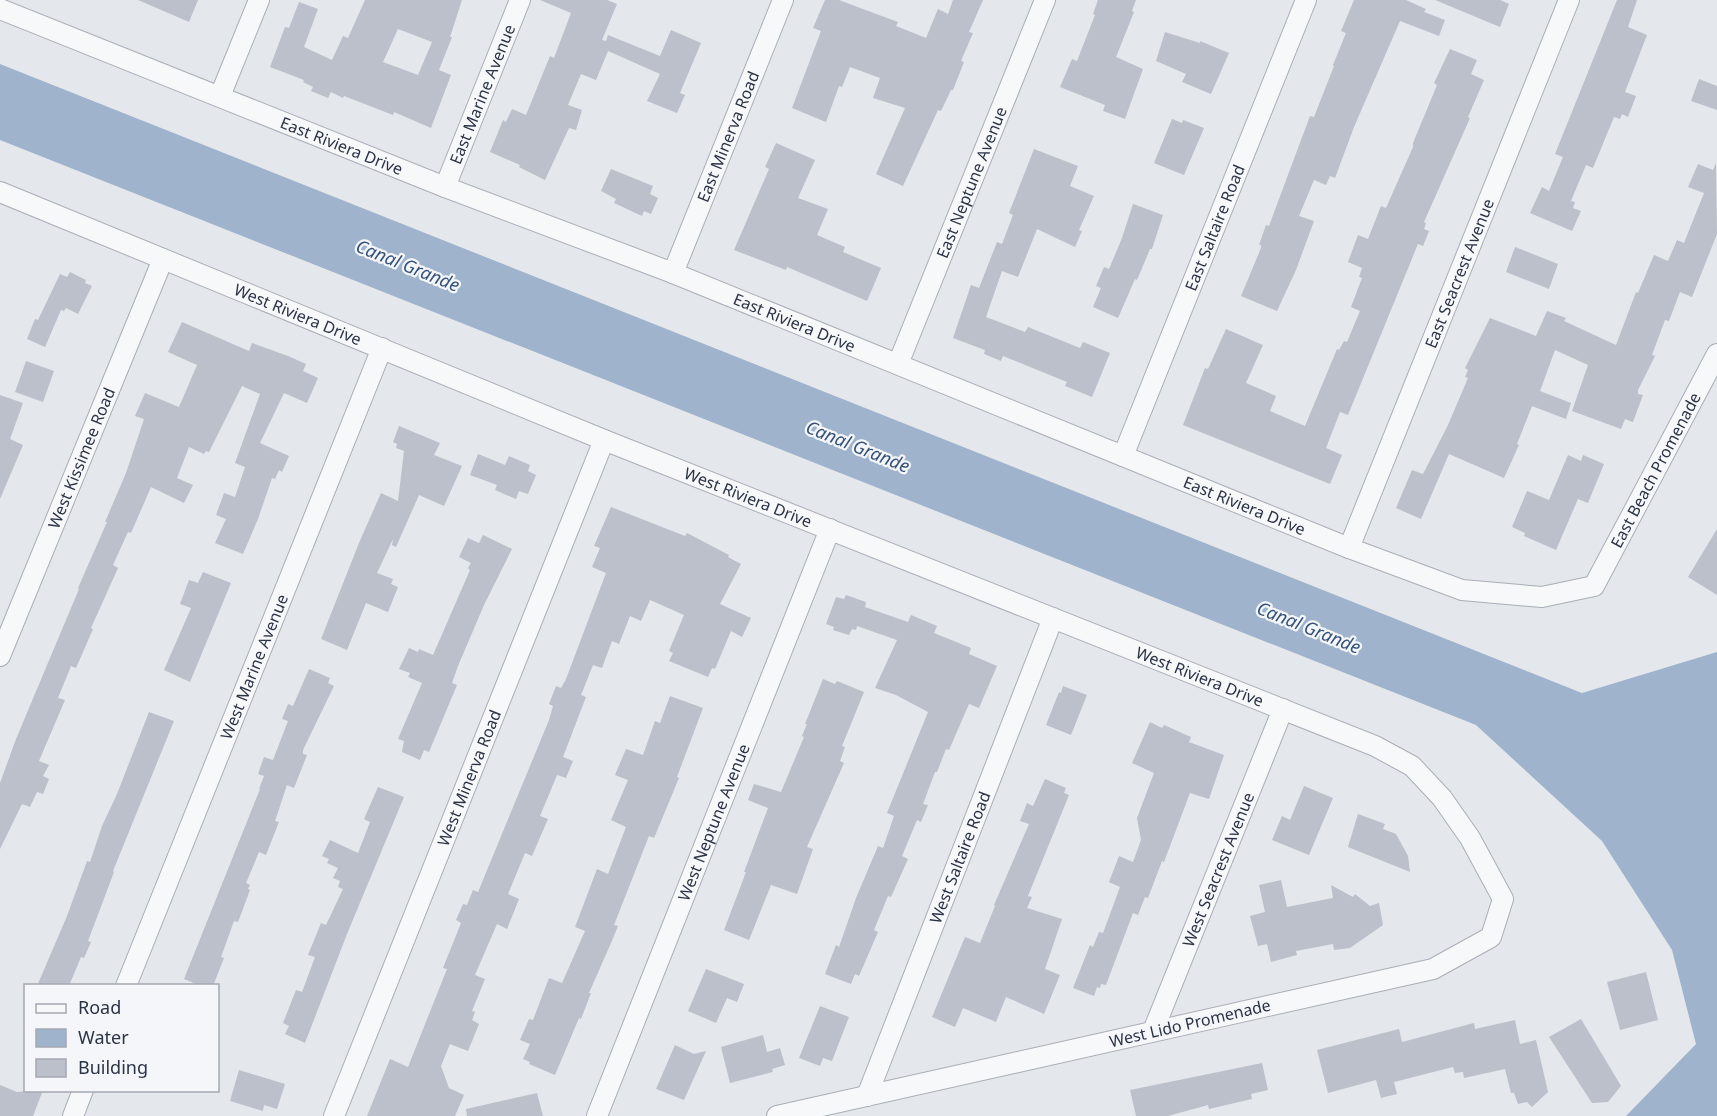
<svg xmlns="http://www.w3.org/2000/svg" width="1717" height="1116" viewBox="0 0 1717 1116" font-family="'Noto Sans',sans-serif">
<rect width="100%" height="100%" fill="#e4e7ec"/>
<path fill="#9fb4cc" d="M0 64 1582 693 1717 652V1116H1626L1696 1044 1672 950 1602 841 1476 725 0 140Z"/>
<path fill="#bbc0ca" fill-rule="evenodd" d="M138 0H198L189 22Z
M365 0H462L450 37H452L439 70 451 75 431 128 394 112 393 115 344 96 343 98 331 92 328 98 311 91 313 87 303 82 304 80 270 67 285 27 289 28 299 2 318 9 304 47 332 60 343 36 348 38ZM398 29 432 42 418 75 383 62Z
M540 0H607L617 4 602 40 606 41 608 35 660 56 671 30 701 43 680 93 685 95 677 113 647 101 660 74 608 51 596 80 581 74 568 105 582 110 576 130 569 128 545 180 519 167 520 165 490 152 503 120 506 122 512 109 526 115 550 56 554 58 571 13Z
M825 0H839L879 15 898 22 896 26 926 38 938 9 948 14 953 0H983L969 32 973 33 961 61 964 62 953 90H951L941 111 938 110 903 186 876 174 905 108 873 98 880 78 850 67 842 87 839 86 826 122 792 108 821 31 813 28Z
M1098 0H1136L1132 11 1134 12 1116 57 1143 69 1125 119 1103 111 1105 105 1060 87 1072 59 1077 61 1095 15 1093 14Z
M1354 0H1406L1426 9 1424 12 1445 20 1439 36 1400 21 1354 127 1335 178 1330 176 1326 185 1314 180 1299 216 1314 221 1296 270 1277 311 1241 296 1261 248V245H1259L1266 225 1269 226 1276 207 1310 116 1314 117 1334 66 1333 65 1346 33 1341 31Z
M1435 0H1500L1509 4 1500 27Z
M1617 0H1637L1628 27 1647 35 1625 92 1636 96 1628 117 1622 114 1620 119 1614 117 1593 168 1586 165 1571 201 1575 202 1573 208 1581 211 1572 231 1530 213 1542 187 1549 191 1563 157 1555 154Z
M1165 32 1200 43V41L1229 53 1211 94 1182 82 1186 74 1156 61Z
M1450 49 1477 60 1471 74 1484 80 1468 117 1470 118 1424 222 1426 223 1424 229 1429 231 1423 246 1418 244 1348 415 1340 412 1326 448 1342 455 1330 484 1183 425 1205 368 1208 369 1226 329 1263 345 1246 383 1276 396 1270 411 1305 426 1337 349 1339 350 1344 341 1347 342 1360 311 1351 307 1362 278 1359 277 1362 268 1348 262 1358 235 1368 239 1381 206 1386 208 1413 147V143L1437 85 1434 83Z
M1699 79 1717 86V110L1691 101Z
M1172 119 1182 123 1183 120 1204 128 1184 175 1154 163Z
M776 143 815 160 798 198 828 209 817 235 845 247 843 252 881 268 867 301 787 267 786 270 734 250 769 169 765 167Z
M1034 149 1078 166 1070 186 1094 196 1079 230 1082 231 1075 247 1037 229 1018 277 1002 271 986 317 1025 332 1028 327 1080 348 1083 342 1110 353 1092 397 1065 386 1067 382 1003 356 1001 361 984 354 985 350 953 338 971 285 979 288 997 242 1002 244 1013 215 1009 213Z
M1716 163 1717 234 1692 297 1680 292 1669 321 1665 320 1652 355 1655 356 1638 390V394L1643 395 1633 422 1625 419 1621 429 1572 411 1588 365 1555 350 1540 391 1571 403 1566 419 1532 406 1517 444 1519 445 1504 478 1449 454 1421 519 1396 508 1412 470 1423 474 1448 425 1468 378 1465 377 1468 370 1465 368 1490 318 1536 336 1547 311 1566 318 1564 321 1616 345 1636 292 1638 293 1654 255 1668 261 1677 240 1684 243 1704 193 1688 187 1698 164 1713 170Z
M611 169 653 186 650 194 658 198 651 214 644 211 642 216 614 203 616 199 601 191Z
M1133 204 1163 215 1152 249H1150L1137 280 1135 279 1118 318 1093 307 1101 288 1096 286 1104 267 1109 269 1122 238Z
M1515 247 1558 264 1549 289 1506 272Z
M70 272 86 280 85 283 92 286 78 314 66 308 64 311 61 310 45 347 27 339 35 319 38 320 60 274 67 277Z
M182 322 249 351 252 343 288 356 306 364 303 371 318 378 307 403 284 393 260 443 289 456 282 472 279 470 275 479 272 478 258 519 243 554 215 543 226 519 216 515 224 493 235 497 245 467 235 463 260 394 242 386 209 452 206 451 204 454 189 447 177 478 193 485 184 503 151 487 131 533 128 532 113 565 118 568 91 628 93 629 76 668 71 666 58 698 65 700 39 761 49 765 43 776 49 779 43 794 37 792 30 807 22 804 0 849V783L16 739 79 589 78 588 107 522H105L126 473 144 419 135 416 145 393 179 407 197 365 168 352Z
M26 361 54 371 43 402 15 392Z
M0 395 23 403 10 439 23 445 0 499Z
M399 426 440 443 434 455 462 466 444 506 419 495 396 547 392 545 393 539 377 573 393 579 391 584 398 587 388 612 366 603 347 650 321 639 359 543 381 493 398 501 404 451 396 448 397 444 393 442Z
M478 454 505 465 509 456 530 465 528 471 536 475 528 494 519 491 516 499 495 490 497 485 470 475Z
M1568 455 1581 461 1583 455 1604 464 1588 503 1578 499 1556 550 1524 536 1525 533 1512 527 1527 491 1549 500Z
M611 507 685 536 687 533 729 555 728 557 741 564 720 604 751 618 742 637 731 631 715 669 712 668 708 677 669 661 673 653 669 651 684 615 650 600 641 621 630 616 619 644 612 641 602 668 593 665 581 695 586 697 563 757 573 761 566 778 557 775 540 816 548 819 532 856 525 853 508 894 519 899 507 929 497 924 475 975 485 979 472 1011 475 1012 472 1020 479 1024 468 1051 450 1044 441 1066 449 1088 464 1095 455 1116H367L390 1059 408 1067 447 969 443 968 461 923 456 920 463 904 467 905 473 890 478 892 549 720 553 706 549 704 556 686 561 688 566 679 606 573 592 567 600 548 594 546Z
M1717 529V595L1688 577Z
M483 535 512 549 484 605 458 666 452 683 457 685 429 752 424 750 420 760 402 752 404 741 398 739 422 683 408 677 410 673 399 669 409 648 418 652 419 649 433 655 470 570 468 568 471 563 459 557 468 538 479 543Z
M203 572 231 583 190 682 164 670 191 608 180 604 189 580 198 583Z
M846 595 866 602 865 607 908 622 911 615 937 626 934 633 971 648 969 654 997 666 979 708 969 704 949 750 946 749 937 772H935L923 804 928 805 921 822 917 820 902 856 908 859 891 897 888 896 874 930 878 932 859 976 855 974 851 984 825 974 836 945 839 947 856 898 878 846 883 848 894 816 887 813 928 712 896 695 875 688 897 640 857 626 856 630 852 629 849 635 833 630 834 627 826 624 836 597 844 599Z
M309 669 330 678 328 683 334 686 303 750V754L307 755 294 788 287 785 275 821 279 822 266 855 259 852 246 883 250 885 248 889 250 890 238 922 234 921 221 957 224 958 213 986H201L184 979 260 789H259L264 776 258 774 264 757 273 760 288 721 282 719 288 704 293 706Z
M823 679 835 684 837 681 864 692 842 746 845 747 840 761 844 763 807 847 813 849 797 894 771 885 749 940 724 930 746 872H744L768 808 748 800 754 784 781 792 804 737 802 736 807 724H805Z
M1063 686 1087 695 1071 735 1046 725 1059 692 1061 693Z
M670 696 703 708 677 777 679 778 654 838 649 836 614 925 618 926 611 943 589 993H591L581 1019 579 1018 555 1075 529 1064 530 1062 523 1059 530 1044 520 1040 529 1019 533 1020 549 978 562 983 585 931 575 927 597 869 608 874 626 827 611 820 628 780 615 775 626 749 643 755 655 721 660 723Z
M149 712 174 721 113 871 114 872 88 941 91 942 84 958 81 957 69 986H37L67 916 87 861 90 862 102 826 117 794Z
M1150 722 1162 728 1164 725 1191 737 1189 742 1224 755 1209 799 1190 793 1164 862 1162 861 1148 898 1145 897 1138 915 1133 913 1106 985 1101 984 1100 988 1097 987 1094 996 1073 988 1090 945 1093 947 1099 932 1103 933 1120 887 1109 882 1119 856 1133 862 1141 840 1137 818 1154 773 1132 763Z
M1045 779 1066 788 1064 793 1069 795 1028 896 1032 897 1027 908 1062 919 1045 969 1060 975 1044 1014 1006 997 996 1022 963 1008 955 1027 932 1017 965 937 980 943 995 906 994 905 1029 824 1020 821 1027 803 1033 806Z
M1304 786 1333 798 1309 855 1272 840 1282 816 1290 820Z
M378 787 404 797 347 934 305 1043 285 1034 289 1026 283 1023 296 990 302 992 315 957 308 955 321 923 326 925 343 889 338 887 340 881 333 878 338 868 327 863 329 859 322 856 330 840 358 853 370 822 364 819Z
M1358 814 1385 824 1383 829 1396 834 1408 856 1410 872 1348 847Z
M1281 880 1287 907 1333 898 1331 885 1353 897 1355 894 1370 906 1379 903 1383 925 1350 948 1334 950 1333 944 1296 951 1297 955 1271 962 1267 944 1258 946 1250 916 1265 912 1259 885Z
M706 969 744 984 737 1002 727 998 716 1023 688 1011Z
M1646 972 1658 1020 1620 1030 1607 982Z
M820 1006 849 1017 832 1061 823 1058 820 1066 799 1058Z
M1581 1019 1621 1086 1608 1102 1592 1103 1549 1037Z
M1515 1020 1520 1044 1536 1040 1548 1092 1532 1107 1527 1102 1518 1104 1514 1093H1511L1505 1069 1464 1078 1463 1072 1455 1073 1453 1067 1394 1082 1397 1094 1381 1098 1376 1080 1328 1093 1317 1050 1399 1029 1402 1042 1474 1023 1475 1029Z
M763 1035 767 1052 780 1048 785 1065 772 1069 773 1072 730 1083 721 1047Z
M675 1045 694 1054 706 1051 684 1100 656 1089Z
M1262 1063 1268 1090 1251 1094 1252 1099 1209 1109 1208 1105 1168 1116H1136L1130 1090Z
M239 1070 285 1084 277 1109 264 1105 263 1111 230 1101Z
M0 1085 17 1092 43 1090 33 1116H0Z
M537 1093 543 1116H467L466 1109Z"/>
<g fill="none" stroke-linecap="round" stroke-linejoin="round">
<defs>
<g id="street">
<path id="s1" d="M0 9 445 187 673 273 1349 548 1462 590 1542 597 1594 586 1717 354"/>
<path d="M220 96 259 0"/>
<path id="s2" d="M445 187 520 0"/>
<path id="s3" d="M0 192 604 440 1375 746 1412 766 1442 798 1470 838 1503 899 1491 937 1433 969 777 1116"/>
<path id="s4" d="M673 273 783 0"/>
<path id="s5" d="M898 364 1045 0"/>
<path id="s6" d="M1123 456 1306 0"/>
<path id="s7" d="M1349 548 1569 0"/>
<path id="s8" d="M0 656 163 259"/>
<path id="s9" d="M126 986 382 348"/>
<path id="s10" d="M1153 1031 1283 709"/>
<path id="s11" d="M867 1096 1053 618"/>
<path d="M73 1116 83 1090"/>
<path id="s12" d="M334 1116 604 440"/>
<path id="s13" d="M597 1116 830 529"/>
</g>
</defs>
<use href="#street" stroke="#a9aeb7" stroke-width="22"/>
<use href="#street" stroke="#f7f8fa" stroke-width="20"/>
</g>
<g text-anchor="middle" dominant-baseline="central" stroke-width="4.5" stroke-linejoin="round" paint-order="stroke">
<g font-size="16" fill="#2b3445" stroke="#f4f6f9">
<text stroke="none"><textPath href="#s2" startOffset="100">East Marine Avenue</textPath></text>
<text stroke="none"><textPath href="#s4" startOffset="147">East Minerva Road</textPath></text>
<text stroke="none"><textPath href="#s1" startOffset="368">East Riviera Drive</textPath></text>
<text stroke="none"><textPath href="#s5" startOffset="196">East Neptune Avenue</textPath></text>
<text stroke="none"><textPath href="#s6" startOffset="246">East Saltaire Road</textPath></text>
<text stroke="none"><textPath href="#s7" startOffset="296">East Seacrest Avenue</textPath></text>
<text stroke="none"><textPath href="#s3" startOffset="322">West Riviera Drive</textPath></text>
<text stroke="none"><textPath href="#s1" startOffset="854">East Riviera Drive</textPath></text>
<text stroke="none"><textPath href="#s8" startOffset="214">West Kissimee Road</textPath></text>
<text stroke="none"><textPath href="#s1" startOffset="1838">East Beach Promenade</textPath></text>
<text stroke="none"><textPath href="#s3" startOffset="808">West Riviera Drive</textPath></text>
<text stroke="none"><textPath href="#s1" startOffset="1340">East Riviera Drive</textPath></text>
<text stroke="none"><textPath href="#s9" startOffset="344">West Marine Avenue</textPath></text>
<text stroke="none"><textPath href="#s3" startOffset="1294">West Riviera Drive</textPath></text>
<text stroke="none"><textPath href="#s12" startOffset="364">West Minerva Road</textPath></text>
<text stroke="none"><textPath href="#s13" startOffset="316">West Neptune Avenue</textPath></text>
<text stroke="none"><textPath href="#s11" startOffset="256">West Saltaire Road</textPath></text>
<text stroke="none"><textPath href="#s10" startOffset="174">West Seacrest Avenue</textPath></text>
<text transform="translate(1190 1023) rotate(-13)">West Lido Promenade</text>
</g>
<g font-size="18" font-style="italic" fill="#34527a" stroke="#f4f6f9">
<text transform="translate(408 265) rotate(22)">Canal Grande</text>
<text transform="translate(858 446) rotate(22)">Canal Grande</text>
<text transform="translate(1309 627) rotate(22)">Canal Grande</text>
</g>
</g>
<rect x="24" y="984" width="195" height="108" fill="#f4f6f9" stroke="#a4a8b1" stroke-width="1.5"/>
<rect x="36" y="1004" width="30" height="9" fill="#f7f8fa" stroke="#a4a8b1" stroke-width="1.5"/>
<text x="78" y="1014" font-size="18" fill="#2b3445">Road</text>
<rect x="36" y="1029" width="30" height="18" fill="#9fb4cc" stroke="#a4a8b1" stroke-width="1.5"/>
<text x="78" y="1044" font-size="18" fill="#2b3445">Water</text>
<rect x="36" y="1059" width="30" height="18" fill="#bbc0ca" stroke="#a4a8b1" stroke-width="1.5"/>
<text x="78" y="1074" font-size="18" fill="#2b3445">Building</text>
</svg>
